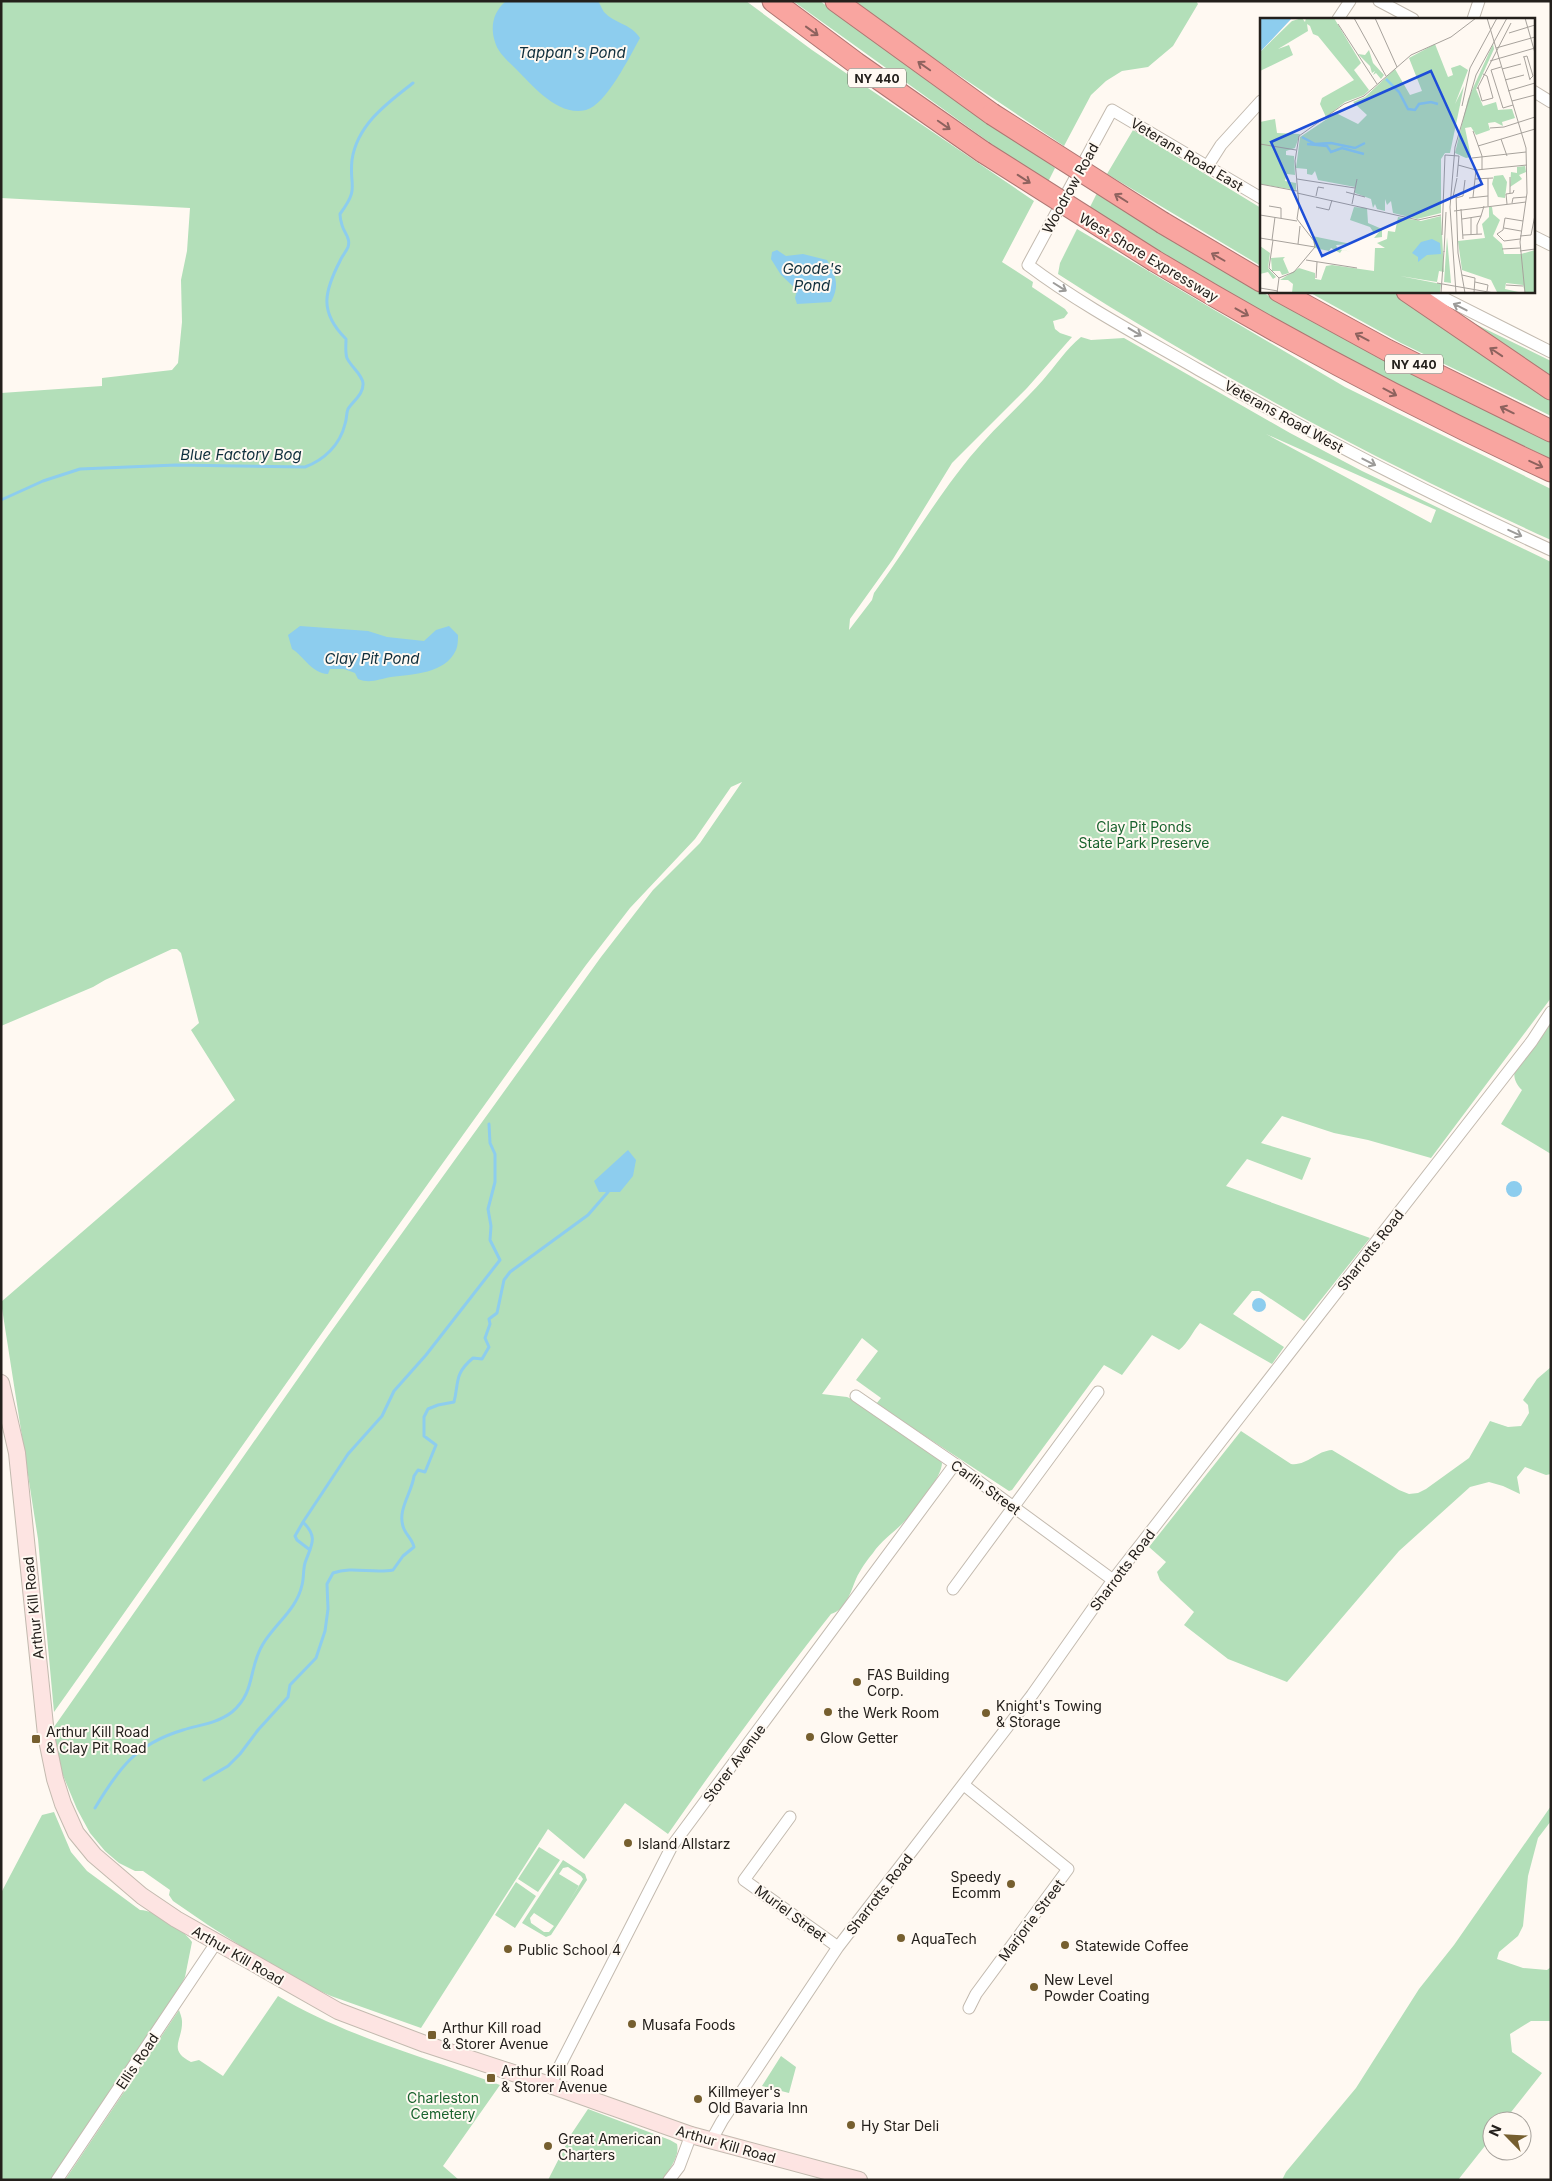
<svg xmlns="http://www.w3.org/2000/svg" width="1552" height="2181" viewBox="0 0 1552 2181" font-family="Inter,sans-serif">
<rect width="100%" height="100%" fill="#fff9f2"/>
<path fill="#b3dfb9" fill-rule="evenodd" d="M1 1H746L812 50 1034 201 1002 262 1033 282 1032 287 1065 309 1068 313 1064 318 1053 321 1055 329 1060 333 1072 337 1027 388 952 463 893 559 850 619 849 630 872 600 874 593C907 548 935 500 970 457 993 429 1020 406 1043 380 1056 365 1066 349 1081 337L1091 340 1124 338 1290 433 1362 471 1551 562V998L1431 1158 1368 1140 1334 1133 1282 1116 1261 1143 1311 1158 1302 1180 1247 1159 1226 1186 1370 1238 1304 1321 1259 1291H1252L1233 1314 1284 1347 1272 1364 1200 1323C1193 1331 1188 1343 1179 1350L1152 1335 1122 1375 1104 1365 1012 1490 1009 1491 876 1404 881 1398 856 1380 878 1351 862 1338 822 1394 847 1397 856 1401 939 1459 942 1463C942 1477 914 1513 903 1523 893 1533 881 1541 873 1553 867 1560 860 1570 856 1579 851 1591 846 1610 831 1614 774 1686 720 1759 668 1834L625 1803 584 1859 548 1829 421 2028 331 1996 293 1979 208 1925 173 1901 169 1895 170 1890 143 1871H135L119 1863 105 1851 90 1833 77 1809 62 1773 54 1745V1727L325 1340 601 957 653 890 700 843 742 782 731 787 695 839 630 908 586 965C405 1212 231 1463 54 1712L38 1539 1 1302 235 1100 191 1030 199 1023 181 953 177 949H172L105 980 93 987 1 1026V393L102 386V378L172 370 178 363 182 322 181 280 187 251 190 208 1 198ZM1266 434 1436 510 1431 523Z
M793 1H820L937 88 1014 138 1055 168 1047 184Z
M855 1H1196L1198 4 1173 46 1148 67 1122 71 1106 81 1091 95 1064 146 908 41Z
M1133 130 1261 208V266L1107 174Z
M1097 193 1210 263 1312 320 1551 441V459L1406 390 1268 317 1089 209Z
M1077 229 1345 387 1551 489V540C1381 463 1215 375 1058 274L1060 263Z
M1307 291H1397L1551 396V416L1401 343Z
M1467 320 1551 361V382Z
M1551 1019V1154L1501 1124 1522 1090C1515 1083 1513 1077 1515 1067Z
M1551 1367V1474L1546 1475 1525 1467 1517 1477 1520 1494 1503 1486 1489 1482 1470 1487 1399 1551 1287 1682 1228 1659 1184 1625 1194 1612 1160 1580 1157 1572 1166 1562 1149 1547 1241 1431 1291 1464C1307 1466 1316 1451 1332 1450L1399 1490 1409 1494 1418 1493 1426 1489 1469 1458 1490 1421 1508 1427 1521 1426 1529 1413 1528 1405 1523 1400 1537 1379Z
M1551 1806V1821L1538 1838 1528 1876 1523 1926 1518 1936 1499 1952 1497 1959 1523 1968 1547 1970 1551 1967V2021H1531L1510 2034 1512 2052 1542 2073 1504 2121H1492V2137L1458 2180H1282L1286 2172 1356 2088 1419 1989 1454 1945Z
M54 1812 71 1852 87 1871 140 1910C157 1911 182 1928 192 1942L185 1977 171 2006 55 2180H1V1893L42 1815Z
M539 1847 560 1860 538 1892 518 1879Z
M563 1860 585 1874 587 1880 551 1935 546 1937 522 1923ZM568 1867 581 1876 583 1879 569 1902 579 1886 559 1874 563 1868ZM534 1913 554 1926 549 1932H544L531 1923 530 1918Z
M516 1882 536 1896 515 1928 495 1915Z
M278 1996C347 2037 425 2057 500 2085L443 2166 459 2180H65L179 2010C180 2013 182 2018 182 2021 183 2040 167 2050 191 2062L199 2060 223 2076Z
M781 2056 796 2067 789 2093 762 2086Z
M588 2109 670 2140 677 2144C680 2157 669 2169 663 2180H548L572 2133Z"/>
<path fill="#8dcdee" d="M506 1H598C600 4 602 9 604 12 615 24 630 23 640 38 630 56 606 105 586 110 558 117 533 86 516 69 509 62 498 53 495 42 490 27 493 12 506 1Z
M777 250 786 256 803 254 827 260C836 276 840 285 831 302L797 304 795 298 797 290 781 275 771 259 772 252Z
M300 626 368 631 387 637 424 641 436 630 449 626 458 635C458 639 458 646 456 650 445 674 413 674 391 677 379 679 370 684 358 679L355 673 344 669H330L328 674C311 673 305 657 292 649L288 635Z
M628 1150 636 1160 633 1176 620 1192H599L594 1181Z
M1506 1189a8 8 0 1 1 16 0a8 8 0 1 1-16 0Z
M1252 1305a7 7 0 1 1 14 0a7 7 0 1 1-14 0Z"/>
<g fill="none" stroke-linecap="round" stroke-linejoin="round">
<path stroke="#8dcdee" stroke-width="3" d="M1 500 43 481 80 469 176 465 305 467C324 460 340 445 345 424 347 419 346 414 348 409 353 401 364 394 363 383 362 374 351 367 347 358 345 353 346 345 346 339 319 312 324 292 340 261 342 256 346 252 348 247 351 238 344 233 342 225 341 222 340 217 340 214 360 187 349 188 352 160 357 125 387 103 413 83
M303 1522 295 1536 297 1540 310 1550
M204 1780 228 1766 240 1754 258 1730 288 1697 290 1685 316 1658 325 1631 328 1609 327 1584 333 1573C352 1566 373 1574 393 1570L403 1556 414 1547C412 1539 407 1536 404 1529 396 1511 412 1493 414 1476L418 1470 425 1472 436 1445 424 1436V1417L428 1409 438 1405 454 1402C459 1382 454 1374 473 1358L482 1359 489 1347 485 1338 490 1324 489 1319 497 1313 504 1280 510 1272 588 1215 608 1192
M95 1808C119 1768 136 1744 183 1730 199 1725 218 1723 232 1712 256 1692 248 1668 263 1644 275 1624 297 1609 302 1585 304 1578 303 1570 305 1563 311 1545 319 1538 303 1522L348 1454 382 1416 394 1391 426 1355 500 1260 490 1240 491 1226 488 1209 495 1182V1154L490 1143 489 1124"/>
<defs>
<path id="street" d="M1379 1 1413 19
M1338 19 1350 1
M1473 19 1479 1
M1533 91 1551 102
M1207 167 1221 145 1261 101
M1261 198 1112 110 1028 265C1081 305 1142 337 1199 370 1314 435 1431 495 1551 550
M1533 236 1551 245
M1430 291 1551 352
M856 1396 955 1464 1113 1580
M953 1589 1098 1392
M964 1785 1068 1869 976 1994 969 2008
M790 1817 744 1880 838 1947
M550 2085 672 1846 955 1464
M711 2141 722 2121 838 1947 1032 1695 1113 1580 1532 1041 1551 1012
M57 2180 216 1943
M669 2180 679 2167 691 2135"/>
<path id="secondary" d="M1 1383 17 1453 46 1735 55 1779 63 1804 76 1833 94 1855 142 1896 176 1919 338 2011 425 2044 550 2085 691 2135 859 2180"/>
<path id="highway" d="M773 1 856 63 983 152
M836 1 992 114
M1163 223 1261 281
M1155 261C1283 338 1415 408 1551 471
M1279 291 1387 350 1551 431
M1407 291 1551 389"/>
</defs>
<use href="#street" stroke="#c3baaf" stroke-width="13"/>
<use href="#secondary" stroke="#c3baaf" stroke-width="18"/>
<use href="#highway" stroke="#ae7672" stroke-width="23"/>
<use href="#street" stroke="#fff" stroke-width="11"/>
<use href="#secondary" stroke="#fde4e2" stroke-width="16"/>
<use href="#highway" stroke="#f9a5a0" stroke-width="21"/>
<defs>
<path id="highway-bridge" d="M992 114 1163 223
M983 152 1155 261"/>
</defs>
<use href="#highway-bridge" stroke="#ae7672" stroke-width="23" stroke-linecap="butt"/>
<use href="#highway-bridge" stroke="#f9a5a0" stroke-width="21"/>
</g>
<defs><path id="oneway-shaft" d="M-6 0H5M1.5-3L5.5 0L1.5 3" fill="none" stroke-width="1.6" stroke-linecap="round" stroke-linejoin="round" transform="scale(1.25)"/></defs>
<g stroke="#8e625e">
<use href="#oneway-shaft" transform="translate(812 31) rotate(36)"/>
<use href="#oneway-shaft" transform="translate(924 66) rotate(-145)"/>
<use href="#oneway-shaft" transform="translate(944 125) rotate(35)"/>
<use href="#oneway-shaft" transform="translate(1024 179) rotate(33)"/>
<use href="#oneway-shaft" transform="translate(1121 198) rotate(-148)"/>
<use href="#oneway-shaft" transform="translate(1218 257) rotate(-150)"/>
<use href="#oneway-shaft" transform="translate(1242 312) rotate(29)"/>
<use href="#oneway-shaft" transform="translate(1362 337) rotate(-152)"/>
<use href="#oneway-shaft" transform="translate(1496 352) rotate(-146)"/>
<use href="#oneway-shaft" transform="translate(1390 392) rotate(28)"/>
<use href="#oneway-shaft" transform="translate(1507 410) rotate(-154)"/>
<use href="#oneway-shaft" transform="translate(1536 464) rotate(25)"/>
</g>
<g stroke="#9c9b99">
<use href="#oneway-shaft" transform="translate(1060 287) rotate(32)"/>
<use href="#oneway-shaft" transform="translate(1460 307) rotate(-153)"/>
<use href="#oneway-shaft" transform="translate(1135 332) rotate(31)"/>
<use href="#oneway-shaft" transform="translate(1369 462) rotate(27)"/>
<use href="#oneway-shaft" transform="translate(1515 533) rotate(25)"/>
</g>
<g fill="#765f2f" stroke="#fff9f2" stroke-width="2">
<circle cx="857" cy="1682" r="5"/>
<circle cx="828" cy="1712" r="5"/>
<circle cx="986" cy="1713" r="5"/>
<circle cx="810" cy="1737" r="5"/>
<rect x="31" y="1734" width="10" height="10" rx="2.5"/>
<circle cx="628" cy="1843" r="5"/>
<circle cx="1011" cy="1884" r="5"/>
<circle cx="901" cy="1938" r="5"/>
<circle cx="1065" cy="1945" r="5"/>
<circle cx="508" cy="1949" r="5"/>
<circle cx="1034" cy="1987" r="5"/>
<circle cx="632" cy="2024" r="5"/>
<rect x="427" y="2030" width="10" height="10" rx="2.5"/>
<rect x="486" y="2073" width="10" height="10" rx="2.5"/>
<circle cx="698" cy="2099" r="5"/>
<circle cx="851" cy="2125" r="5"/>
<circle cx="548" cy="2146" r="5"/>
</g>
<g text-anchor="middle" dominant-baseline="central" stroke-width="4" stroke-linejoin="round" paint-order="stroke">
<g fill="#fff9f2" stroke="#66615c" stroke-width="1">
<rect x="848" y="68.5" width="58" height="19" rx="4"/>
<rect x="1385" y="354.5" width="58" height="19" rx="4"/>
</g>
<g font-size="12" font-weight="bold" fill="#24201c">
<text x="877" y="78">NY 440</text>
<text x="1414" y="364">NY 440</text>
</g>
<g font-size="14" fill="#24201c" stroke="#fff9f2">
<text transform="translate(1187 154) rotate(31)">Veterans Road East</text>
<text transform="translate(1070 188) rotate(-61)">Woodrow Road</text>
<text transform="translate(1149 257) rotate(31)">West Shore Expressway</text>
<text transform="translate(1284 416) rotate(29)">Veterans Road West</text>
<text transform="translate(1370 1250) rotate(-52)">Sharrotts Road</text>
<text transform="translate(986 1487) rotate(36)">Carlin Street</text>
<text transform="translate(1122 1570) rotate(-53)">Sharrotts Road</text>
<text transform="translate(33 1608) rotate(-96)">Arthur Kill Road</text>
<text transform="translate(734 1763) rotate(-53)">Storer Avenue</text>
<text transform="translate(879 1894) rotate(-52)">Sharrotts Road</text>
<text transform="translate(791 1913) rotate(36)">Muriel Street</text>
<text transform="translate(1031 1920) rotate(-53)">Marjorie Street</text>
<text transform="translate(238 1955) rotate(30)">Arthur Kill Road</text>
<text transform="translate(137 2061) rotate(-56)">Ellis Road</text>
<text transform="translate(726 2144) rotate(16)">Arthur Kill Road</text>
</g>
<g font-size="14" fill="#1a632e" stroke="#fff9f2">
<text x="1144" y="826">Clay Pit Ponds<tspan x="1144" dy="16">State Park Preserve</tspan></text>
<text x="443" y="2097">Charleston<tspan x="443" dy="16">Cemetery</tspan></text>
</g>
<g font-size="14" fill="#24201c" stroke="#fff9f2" text-anchor="start">
<text x="867" y="1674">FAS Building<tspan x="867" dy="16">Corp.</tspan></text>
<text x="996" y="1705">Knight's Towing<tspan x="996" dy="16">&amp; Storage</tspan></text>
<text x="838" y="1712">the Werk Room</text>
<text x="46" y="1731">Arthur Kill Road<tspan x="46" dy="16">&amp; Clay Pit Road</tspan></text>
<text x="820" y="1737">Glow Getter</text>
<text x="638" y="1843">Island Allstarz</text>
<text x="1001" y="1876" text-anchor="end">Speedy<tspan x="1001" dy="16">Ecomm</tspan></text>
<text x="911" y="1938">AquaTech</text>
<text x="1075" y="1945">Statewide Coffee</text>
<text x="518" y="1949">Public School 4</text>
<text x="1044" y="1979">New Level<tspan x="1044" dy="16">Powder Coating</tspan></text>
<text x="642" y="2024">Musafa Foods</text>
<text x="442" y="2027">Arthur Kill road<tspan x="442" dy="16">&amp; Storer Avenue</tspan></text>
<text x="501" y="2070">Arthur Kill Road<tspan x="501" dy="16">&amp; Storer Avenue</tspan></text>
<text x="708" y="2091">Killmeyer's<tspan x="708" dy="16">Old Bavaria Inn</tspan></text>
<text x="861" y="2125">Hy Star Deli</text>
<text x="558" y="2138">Great American<tspan x="558" dy="16">Charters</tspan></text>
</g>
<g font-size="15" font-style="italic" fill="#102f3d" stroke="#fff9f2">
<text x="572" y="52">Tappan's Pond</text>
<text x="812" y="268">Goode's<tspan x="812" dy="17">Pond</tspan></text>
<text x="241" y="454">Blue Factory Bog</text>
<text x="372" y="658">Clay Pit Pond</text>
</g>
</g>
<g transform="translate(1260 18)">
<rect width="275" height="275" fill="#fff9f2"/>
<path d="M42 0 45 4 46 0H74L101 45 94 52 109 72 104 77 85 84 66 99 60 86 62 80 94 62 58 18 53 16 50 8 47 6 48 13 18 31 29 27 33 37 0 53V34L32 3ZM175 26 188 59 193 57 191 50 200 47 208 52 195 86 204 68 190 135H185L181 141V195L157 201 133 195 131 183 127 187 125 181V193L117 191 115 186 113 190 111 181 95 175V169L58 162 55 153 52 157 47 156V151L36 150 40 119 76 95 98 106 107 97 93 84 105 79 135 51 150 77 162 73 149 40ZM233 26 234 31 216 71 223 88 236 84 238 92 252 91 255 100 242 104 243 108 235 104 228 105 230 112 216 117 211 109 205 110 211 139 206 140 195 135 208 81ZM109 32 113 45 124 57 121 61 116 55 113 57 115 53 112 55 110 48 98 36 105 37ZM15 101 17 115 40 116 35 130 26 133V137L34 138 35 157 27 156 25 163 36 165V172L0 166V104ZM265 148 266 154 259 157 262 161 250 169 251 154 257 155V149ZM243 157 247 164 245 180 238 179 232 166 234 158ZM94 189 107 190 108 205 122 211V219L114 220 119 214 114 215 110 209 90 202ZM229 189H232L233 196 240 202 233 218 242 226 244 236H261L275 232V275H265L263 267 246 265 245 271 263 275 237 274 231 262 202 252 198 223 225 220 222 206 229 199ZM181 198 184 254 179 253 177 264 140 258 181 266 180 275H32L33 266 28 262H20L39 250 55 255V261L61 262 66 248 72 247 114 253 115 230H125L117 225 127 221 128 213 135 214 138 199 161 203ZM52 218 91 226 76 227 78 231 92 234 82 232 80 235 71 230 69 233 55 230ZM187 219 191 265 184 264ZM0 228 10 235 8 250 16 259 13 261 8 254 0 256ZM25 239 23 241 29 255 22 257 20 253H12L11 240Z" fill="#b3dfb9"/>
<path d="M0 0H32L0 34ZM172 221 180 225 181 236 167 237 158 244V239L152 235 161 224Z" fill="#8dcdee"/>
<path fill="none" stroke="#8dcdee" stroke-width="2.5" d="M126 61 139 74 148 91 155 92 159 86 171 84 178 86M42 119 55 126 71 125 95 130 105 125M47 126 67 128 71 134 82 130 104 136"/>
<path fill="none" stroke="#a7a29c" stroke-width="1" d="M94 0 126 58M115 0 137 49M227 0 266 130 267 175 260 224 265 275M265 0 275 35M78 6 117 66M249 15 275 7M236 30 275 19M263 39 267 38 273 58 270 61M264 39 270 62M230 43 275 30M241 49 231 52 243 90 253 87M210 50 237 0M242 51 261 46M245 62 264 57M218 69 222 83 233 80 227 58 223 56M217 71 251 5M248 73 275 65M252 83 275 77M202 88 210 50M230 110 244 109 275 99M213 113 222 138V152M241 121 247 138M0 126 36 132M218 128 275 111M212 140 266 134M198 147 216 152 267 147M37 161 95 170M215 161 233 160M0 166 37 173M86 174 105 179M37 175 158 202 181 197M250 175V159M196 176 198 235 205 275M56 178 58 169 64 170M193 179 197 160M213 179 216 152M196 180 203 178 205 162M209 180 228 178M252 185 253 180 266 179M92 186 97 161M247 186 246 176 253 175 254 172M9 188 21 190V200M228 188V160M56 189 69 192 72 182M201 191 203 221M194 193 266 184M0 197 37 203M211 200V217M202 201 221 198 224 188M244 210 261 213M217 216V207L221 198M182 217 185 137 199 138 197 159M203 217 222 216M260 218 271 217 275 197M0 220 55 229M260 221 244 223 237 216 243 212 245 200 263 203M12 222 15 199M13 222 9 250 19 260M38 226 40 208M242 231 260 230M260 233 275 231M184 234 186 194M46 242 97 250M202 257 215 260 214 275M56 260 57 244M215 264 228 267 227 273M177 265 234 275M246 267 263 268M0 270 18 273M17 275 19 260 34 254 55 229 54 223 37 201 39 187 35 143 39 118 84 86 104 78 151 37 191 19 216 0M181 275 184 233M196 275 190 189 195 129 216 57 247 0"/>
<path fill="#1d4ed8" fill-opacity="0.15" stroke="#1d4ed8" stroke-width="2.5" d="M171 53 222 166 62 238 11 124Z"/>
<rect width="275" height="275" fill="none" stroke="#24201c" stroke-width="2.5"/>
</g>
<rect width="1552" height="2181" fill="none" stroke="#24201c" stroke-width="5"/>
<g transform="translate(1507 2136) rotate(294)"><circle r="24" fill="#fff9f2" stroke="#a7a29c"/>
<path d="M0-4L9 19L0 12L-9 19Z" fill="#765f2f"/>
<text y="-8" font-size="14" font-weight="bold" text-anchor="middle" fill="#24201c">N</text>
</g>
</svg>
